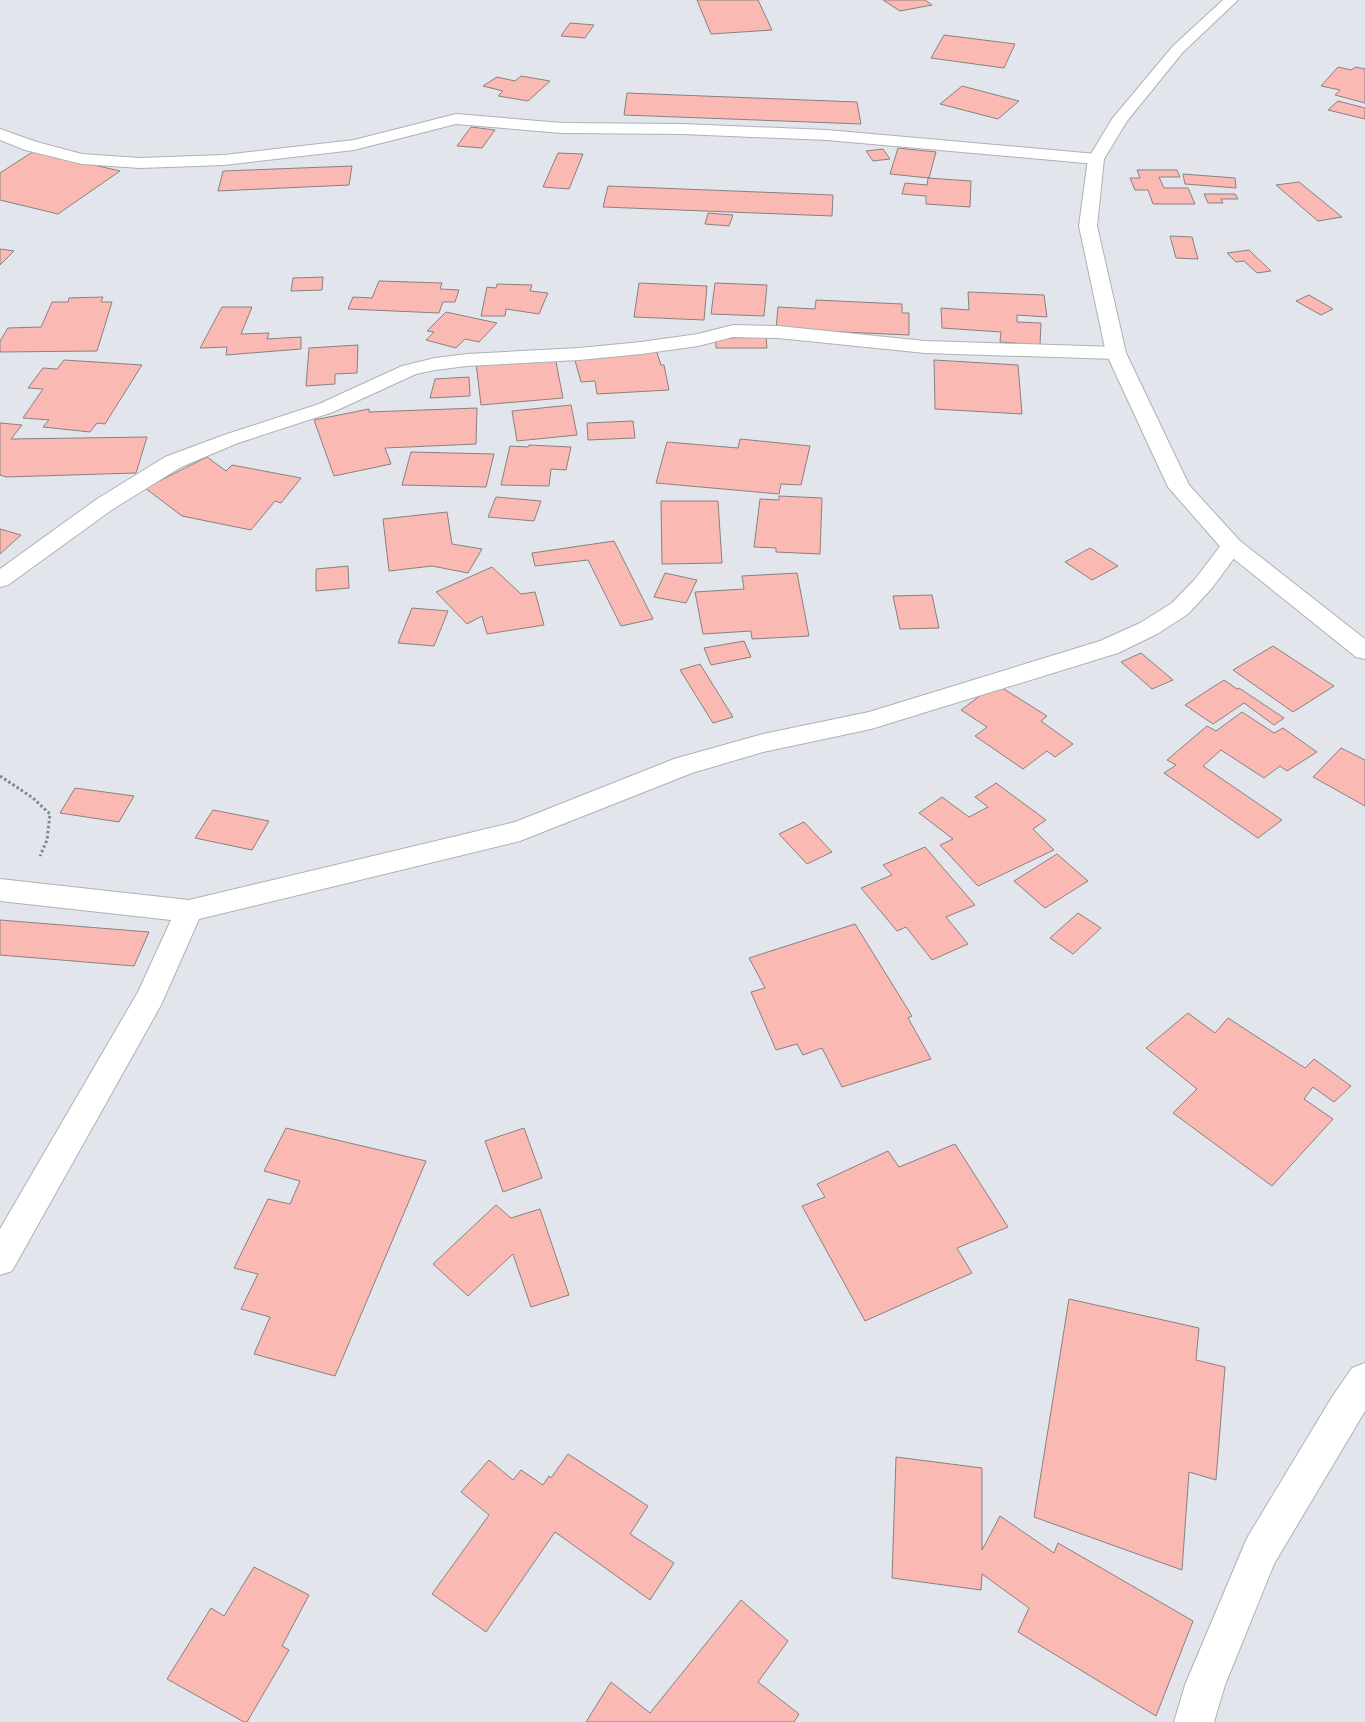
<svg xmlns="http://www.w3.org/2000/svg" width="1365" height="1722" viewBox="0 0 1365 1722" font-family="'Golos Text',sans-serif">
<rect width="100%" height="100%" fill="#e2e6ec"/>
<path fill="#fab9b2" stroke="#898180" d="M697 0H758L772 30 711 34Z
M883 0H925L932 5 900 11Z
M570 23 594 25 585 38 561 36Z
M944 35 1015 44 1004 68 931 58Z
M1338 67 1351 70 1356 67 1365 69V103L1335 95 1340 90 1321 86Z
M521 76 550 81 528 101 498 96 503 91 483 86 497 77 515 81Z
M962 86 1019 101 998 119 940 104Z
M627 93 857 102 861 124 624 115Z
M1338 101 1365 108V119L1328 110Z
M471 127 495 130 482 148 457 146Z
M898 148 936 152 929 178 890 174Z
M883 149 890 159 873 161 866 151Z
M34 151 120 171 58 214 0 200V173Z
M558 153 583 154 569 189 543 187Z
M352 166 349 185 218 191 223 171Z
M1137 170H1177L1180 177H1159L1164 188H1188L1195 204H1153L1148 190H1135L1130 178H1140Z
M1183 174 1235 178 1236 188 1185 184Z
M928 178 971 181 970 207 926 204V196L902 194 905 183 927 185Z
M1299 182 1342 217 1318 221 1276 185Z
M608 186 833 195 832 216 603 207Z
M1204 194H1235L1238 199H1221L1223 203H1208Z
M708 213 733 215 729 226 705 224Z
M1170 236 1192 237 1198 259 1176 258Z
M0 249 14 251 0 265Z
M1249 250 1271 271 1257 273 1244 261 1236 262 1227 253Z
M323 277 322 290 291 291 293 278Z
M379 281 442 283 440 289 459 290 455 302H443L439 313 348 309 353 297 372 298Z
M639 283 707 286 704 320 634 317Z
M715 283 767 285 764 316 711 314Z
M497 284 532 285 530 291 548 293 539 314 506 309 505 316H481L487 287 496 288Z
M968 292 1044 295 1047 317 1017 315V322L1041 323 1040 345 1000 342 1001 332 942 328 941 308 969 310Z
M1309 295 1333 309 1321 315 1296 301Z
M103 297 101 302H112L97 351 0 352V341L8 328 41 327 52 302H68L69 298Z
M816 300 902 304V313H909V335L776 329 778 307 815 309Z
M222 307H252L241 334 269 333 267 339 301 337V349L226 355 227 347 200 348Z
M446 312 497 323 479 342 465 339 456 348 426 340 434 332 427 331Z
M735 334 766 335 767 348H716V338H735Z
M358 345 357 373 335 374V384L306 386 309 348Z
M656 350 661 365H664L669 390 597 394 595 381 581 382 574 357Z
M555 357 563 398 481 405 476 363Z
M64 360 142 365 105 424 97 423 90 432 43 427 49 420 23 418 43 389 28 388 43 368 57 369Z
M934 360 1018 365 1022 414 935 409Z
M469 377 470 396 430 398 435 379Z
M571 405 577 435 517 441 512 411Z
M477 408 476 444 385 448 391 464 334 476 314 420 369 409V412Z
M633 421 635 438 588 440 587 423Z
M0 423 22 425 11 439 147 437 136 473 6 477 0 475Z
M740 439 810 446 801 485 781 484 779 494 656 483 667 442 738 448Z
M529 445 571 447 566 470 551 469 549 486 501 485 510 446 528 447Z
M411 452 494 454 486 487 402 485Z
M207 457 226 471 232 465 301 478 281 503 275 501 251 530 182 516 145 488Z
M779 496 822 498 820 554 776 552V548L754 547 760 499 779 500Z
M496 497 541 501 534 521 488 517Z
M661 501H718L722 563 662 564Z
M447 512 452 544 482 549 468 573 432 566 389 571 383 519Z
M0 529 21 535 0 554Z
M614 541 653 619 621 626 588 560 535 566 532 553Z
M1090 548 1118 566 1092 580 1065 562Z
M348 566 349 588 316 591V569Z
M492 567 521 594 535 592 544 625 487 634 482 616 467 624 436 592Z
M665 573 697 580 686 603 654 597Z
M797 573 809 636 752 639 751 631 703 634 695 592 744 589 742 576Z
M932 595 939 628 900 629 893 596Z
M412 608 448 611 434 646 398 643Z
M744 641 751 657 711 665 704 648Z
M1273 646 1334 686 1293 712 1233 670Z
M1141 653 1173 680 1152 689 1121 662Z
M700 664 733 717 713 723 680 670Z
M1224 680 1237 689 1239 688 1284 718 1274 725 1244 703 1213 724 1185 705Z
M996 684 1047 716 1041 721 1073 744 1055 757 1047 751 1023 769 975 736 987 727 961 710Z
M1242 712 1274 733 1283 728 1317 752 1287 771 1280 766 1264 778 1221 750 1203 766 1282 820 1258 838 1164 773 1176 765 1167 760 1207 726 1216 731Z
M1341 748 1365 760V806L1313 777Z
M996 783 1046 820 1033 829 1054 850 978 886 940 845 953 839 919 813 942 797 969 817 988 807 975 797Z
M75 788 134 796 119 822 60 813Z
M213 810 269 821 252 850 195 838Z
M804 822 832 852 807 864 779 834Z
M925 847 975 905 946 917 968 944 932 960 906 927 897 931 861 888 892 875 883 865Z
M1057 854 1088 881 1045 908 1014 881Z
M1078 913 1101 928 1073 954 1050 938Z
M0 920 149 932 134 966 0 955Z
M855 924 912 1016 908 1018 931 1059 842 1087 822 1048 803 1055 797 1044 776 1050 751 992 765 988 749 958Z
M1188 1013 1215 1033 1228 1018 1305 1068 1314 1059 1351 1086 1334 1102 1313 1087 1304 1099 1333 1119 1272 1186 1173 1113 1197 1089 1146 1048Z
M286 1128 426 1161 335 1376 254 1354 270 1317 241 1309 258 1274 234 1268 268 1199 290 1204 300 1181 264 1171Z
M524 1128 542 1178 503 1192 485 1141Z
M955 1144 1008 1227 957 1248 972 1273 865 1321 802 1206 825 1197 817 1184 888 1151 899 1167Z
M496 1205 511 1218 540 1209 569 1295 531 1307 513 1254 468 1296 433 1264Z
M1069 1299 1199 1328 1196 1360 1225 1367 1216 1480 1189 1472 1182 1570 1034 1517Z
M568 1454 648 1506 630 1534 674 1563 650 1600 555 1532 486 1632 432 1594 489 1515 461 1492 489 1460 513 1480 521 1470 543 1485 549 1476 551 1478Z
M896 1457 982 1468V1550L1000 1516 1054 1553 1058 1543 1193 1621 1156 1716 1018 1632 1029 1608 982 1574 981 1590 892 1578Z
M254 1567 309 1595 282 1646 289 1650 247 1722H244L167 1679 211 1608 224 1616Z
M741 1600 788 1641 758 1682 799 1714 794 1722H586L611 1682 650 1713Z"/>
<g fill="none" stroke-linecap="round" stroke-linejoin="round">
<defs>
<path id="street" d="M456 114 562 123 682 124 827 130 1096 154 1102 155 1104 159 1102 163 1096 164 827 140 682 134 562 133 456 124 354 150 224 165 140 168 82 164 25 150 0 140V129L37 142 82 154 140 158 224 155 354 140Z
M733 325 778 326 925 341 1116 347 1123 349 1126 353 1123 357 1116 359 925 353 778 338 733 337 698 346 641 354 579 360 467 366 435 370 416 374 333 412 238 443 181 467 113 509 8 585 0 587V569L97 499 165 457 224 435 319 404 402 366 435 358 467 354 579 348 641 342 698 334Z
M1232 539 1240 541 1243 546 1212 588 1188 614 1157 634 1118 653 871 729 763 752 692 773 520 841 199 919 161 1005 12 1271 0 1275V1229L138 992 171 920 0 901V879L189 900 515 822 674 759 763 734 869 712 1100 641 1140 623 1172 603 1196 578 1224 541Z
M1365 1363V1411L1274 1564 1225 1685 1214 1722H1174L1185 1685 1247 1538 1332 1397 1352 1368Z"/>
<path id="secondary" d="M1223 0H1238L1183 52 1127 121 1104 159 1097 226 1126 353 1189 485 1240 541 1365 639V659L1356 657 1224 551 1168 487 1106 353 1079 226 1088 159 1112 119 1173 46Z"/>
</defs>
<use href="#street" stroke="#adb1b6" stroke-width="2"/>
<use href="#secondary" stroke="#adb1b6" stroke-width="2"/>
<path stroke="#838689" stroke-width="3" stroke-dasharray="2.5 2.5" stroke-linecap="butt" d="M0 776 33 798 50 814 47 840 40 856"/>
<use href="#street" fill="#fff" fill-rule="evenodd"/>
<use href="#secondary" fill="#fff" fill-rule="evenodd"/>
</g>
</svg>
